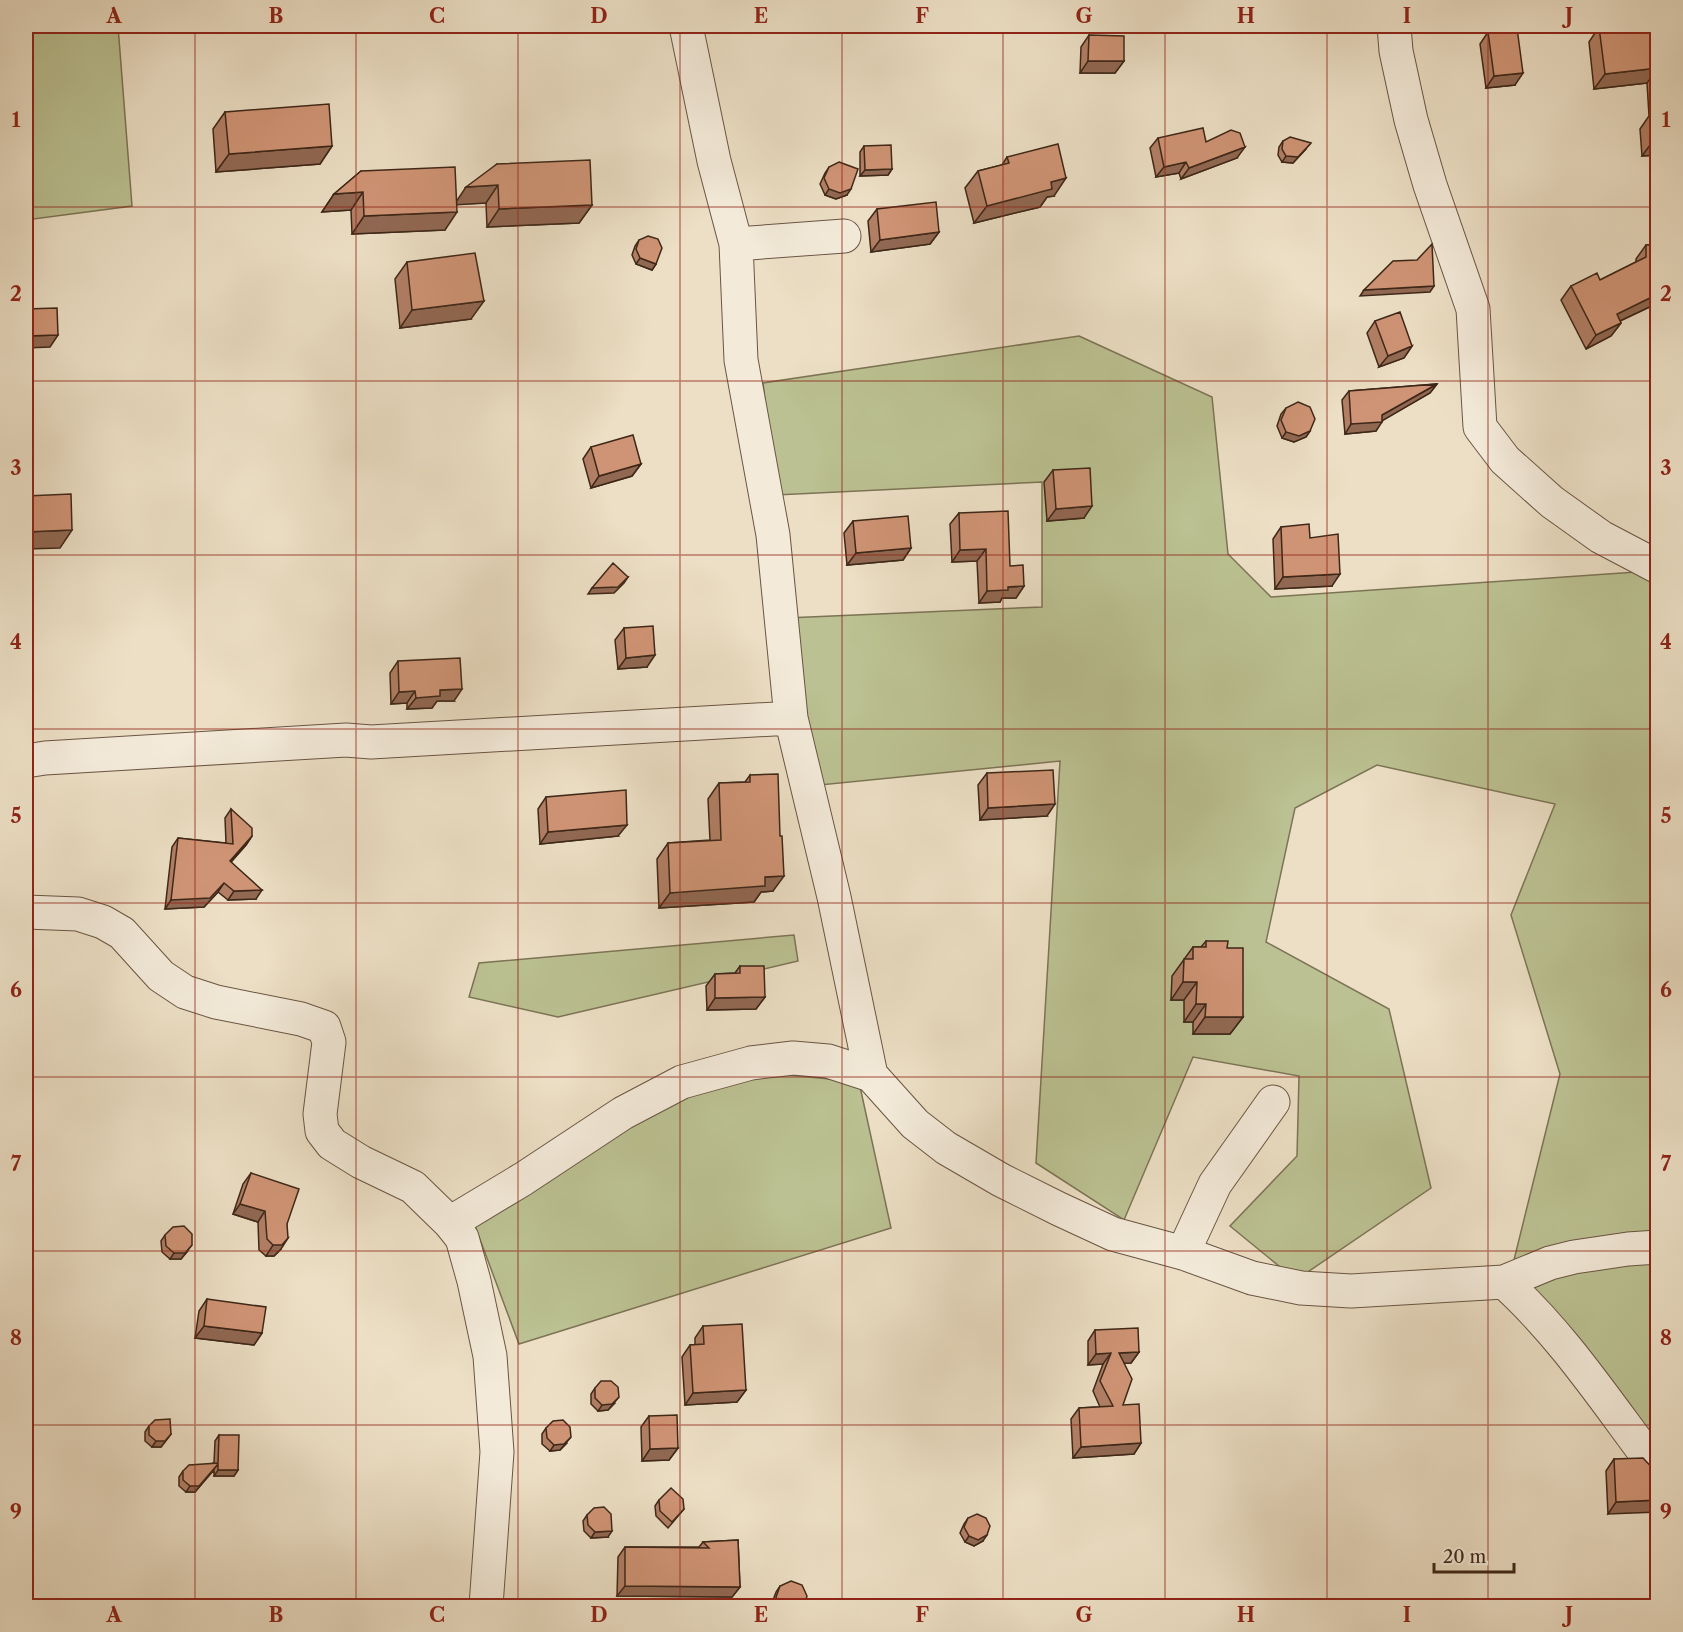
<svg xmlns="http://www.w3.org/2000/svg" width="1683" height="1632" viewBox="0 0 1683 1632" font-family="'Libre Caslon Text',serif">
<rect width="100%" height="100%" fill="#ecdfc5"/>
<filter id="stains"><feTurbulence type="fractalNoise" baseFrequency=".00333" numOctaves="4"/><feColorMatrix values="0 0 0 0 .2 0 0 0 0 .09 0 0 0 0 .02 0 0 0 .5 -.17"/></filter>
<radialGradient id="worn" r=".72"><stop offset=".6" stop-color="#630" stop-opacity="0"/><stop offset="1" stop-color="#630" stop-opacity=".3"/></radialGradient>
<path fill="#bbc192" stroke="#7c7455" stroke-width="1.5" d="M26 26H118L132 206 26 220Z
M1079 336 1212 397 1228 554 1271 597 1651 571 1657 574V1443L1511 1272 1560 1074 1511 915 1555 804 1377 765 1295 808 1266 942 1389 1009 1431 1188 1296 1280 1230 1226 1297 1156 1299 1076 1193 1057 1124 1220 1036 1163 1060 761 810 786 786 618 1042 607V482L776 495 763 383Z
M794 935 798 961 558 1017 469 997 479 963Z
M720 1068 859 1082 891 1228 519 1344 475 1226Z"/>
<g fill="none" stroke-linecap="round" stroke-linejoin="round">
<defs>
<path id="minor" d="M1394 26 1396 51 1411 120 1430 185 1473 309 1480 427 1505 460 1552 502 1601 537 1658 567
M736 244 844 236
M791 718 834 897 871 1075
M26 761 45 758 346 740 371 742 791 718 773 535 741 360 736 244 714 161 686 26
M26 912 78 914 103 922 122 933 161 976 185 992 216 1002 301 1019 324 1027 329 1042 320 1114 322 1131 332 1144 361 1162 413 1187 450 1223 462 1238 474 1281 490 1356 497 1452 486 1606
M450 1223 523 1179 623 1113 682 1082 751 1063 793 1058 828 1061 871 1075 915 1124 946 1148 1001 1180 1059 1209 1113 1234 1183 1253 1252 1278 1301 1288 1351 1291 1504 1282 1550 1263 1574 1257 1628 1249 1658 1247
M1183 1253 1215 1184 1273 1102
M1504 1282C1564 1336 1609 1406 1658 1470"/>
</defs>
<use href="#minor" stroke="#6a5543" stroke-width="35"/>
<use href="#minor" stroke="#f3ead9" stroke-width="33"/>
</g>
<path fill="#b27f65" stroke="#3e2718" stroke-width="1.5" d="M1658 26V155L1642 156 1640 129 1649 116 1647 83 1594 89 1589 42 1599 27Z
M1488 32 1515 85 1486 88 1480 44Z
M1089 35 1124 61 1115 73H1080L1081 47Z
M225 112 332 146 320 164 216 172 213 129Z
M1158 138 1206 142 1237 158 1181 179 1179 173 1156 177 1150 148Z
M1283 141 1306 149 1293 163 1282 162 1278 155 1279 147Z
M864 146 892 169 888 175 860 176V152Z
M1007 157 1054 196 1047 197 1040 207 974 223 965 188 978 171 1002 165Z
M497 164 592 205 579 223 487 227 486 203 457 204 445 230 352 234 351 210 322 212 334 194 361 171 457 201Z
M829 167 847 195 836 199 825 195 820 184 825 173Z
M877 209 939 232 930 244 871 252 868 221Z
M639 240 656 264 652 270 636 264 632 255 635 246Z
M1646 245H1658V303L1620 321 1621 323 1611 336 1586 349 1561 300 1571 286 1600 280 1636 262V259Z
M407 262 471 319 400 328 395 279Z
M1375 321 1412 346 1404 358 1379 367 1367 333Z
M1437 384 1430 393 1382 420 1376 431 1345 434 1342 400 1349 391Z
M1286 408 1310 431 1306 437 1294 442 1282 438 1277 426 1281 414Z
M591 447 641 464 632 476 591 488 583 459Z
M1053 470 1084 518 1047 521 1044 482Z
M959 513 1010 566 1024 586 1016 598H1002L1000 602 979 603 977 561 952 562 950 524Z
M853 521 911 548 903 560 847 565 844 533Z
M1281 527 1310 538 1332 586 1275 589 1273 539Z
M624 628 647 667 618 669 615 640Z
M398 661 454 701H437L432 708 407 709V703L391 704 390 673Z
M987 773 1047 816 980 820 978 785Z
M750 775 773 891 761 892 754 902 659 908 657 859 668 843 710 840 708 799 719 783 745 782Z
M546 797 618 836 540 844 538 809Z
M231 809 252 836 246 845 231 862 256 899 228 900 218 892 204 907 165 909 172 847 178 838 226 843 225 818Z
M1206 941 1227 948 1243 1017 1230 1034H1193V1022H1184V1000H1171L1172 976 1193 947H1201Z
M740 966 765 997 756 1009 707 1010 706 986 715 974 735 973Z
M251 1173 287 1224 281 1249 274 1256H266L259 1250 258 1222 233 1214 243 1184Z
M165 1235 188 1251 181 1259H170L162 1252 161 1241Z
M207 1299 262 1333 254 1345 195 1338 199 1311Z
M703 1326 746 1390 737 1402 685 1405 682 1357 690 1345H695V1338Z
M1095 1330 1139 1352 1131 1363H1124L1123 1405 1141 1443 1134 1454 1073 1458 1071 1419 1079 1408 1100 1407 1093 1391 1103 1364 1088 1365V1341Z
M595 1388 615 1403 608 1410 598 1411 591 1404V1394Z
M649 1416 678 1448 669 1460 642 1461 641 1427Z
M149 1426 171 1434 161 1447H152L145 1441V1432Z
M546 1428 567 1443 560 1450 550 1451 542 1444V1434Z
M219 1435 238 1470 234 1476H214V1470L195 1492H186L179 1486V1477L183 1471 214 1463 215 1441Z
M1614 1459 1658 1474 1608 1514 1606 1471Z
M659 1500 684 1509 668 1528 656 1516 655 1506Z
M587 1515 608 1537 591 1538 584 1531 583 1521Z
M968 1518 983 1541 974 1546 965 1542 960 1533 964 1524Z
M738 1540 740 1587 732 1597 617 1596 618 1557 625 1547H699L703 1542Z
M780 1586 804 1606H774L772 1603 776 1592Z"/>
<path fill="#916852" stroke="#3e2718" stroke-width="1.5" d="M1088 61H1124L1115 73H1080Z
M1658 68 1647 83 1594 89 1605 74Z
M1523 73 1515 85 1486 88 1494 76Z
M1653 141H1658V155L1642 156Z
M1311 143 1293 163 1282 162 1286 156Z
M332 146 320 164 216 172 229 154Z
M1245 147 1237 158 1181 179 1189 168Z
M1186 162 1179 173 1156 177 1164 167Z
M892 169 888 175 860 176 865 170Z
M1066 178 1054 196 1047 197 1040 207 974 223 987 206 1051 182Z
M498 185 486 203 454 205 466 187Z
M829 189H851L847 195 836 199 825 195Z
M363 192 351 210 322 212 334 194Z
M592 205 579 223 487 227 499 209Z
M457 212 445 230 352 234 364 216Z
M939 232 930 244 871 252 880 240Z
M640 258 656 264 652 270 636 264Z
M1434 286 1430 292 1360 296 1364 290Z
M1658 294V303L1607 327 1617 314Z
M484 301 471 319 400 328 412 310Z
M1621 323 1611 336 1586 349 1596 335Z
M58 335 50 347 26 348V336Z
M1412 346 1404 358 1379 367 1388 356Z
M1437 384 1430 393 1380 422H1382L1376 431 1345 434 1351 424 1382 415Z
M1310 431 1306 437 1294 442 1282 438 1286 432Z
M641 464 632 476 591 488 599 476Z
M1092 506 1084 518 1047 521 1056 509Z
M72 530 60 548 26 549V532Z
M911 548 903 560 847 565 856 553Z
M986 549 977 561 952 562 960 550Z
M1340 574 1332 586 1275 589 1283 577Z
M628 577 624 583 614 593 588 594 592 588Z
M1024 586 1016 598H1002L1000 602 979 603 987 591 1008 587Z
M655 655 647 667 618 669 626 658Z
M462 689 454 701H437L432 708 407 709 416 698 440 690Z
M415 691 407 703 391 704 399 692Z
M1055 804 1047 816 980 820 988 808Z
M627 825 618 836 540 844 548 832Z
M252 836 246 845 224 870 230 861Z
M784 876 773 891 761 892 754 902 659 908 670 893 765 877Z
M224 883 218 892 204 907 165 909 171 900Z
M262 890 256 899 228 900 234 891Z
M1183 982H1197L1184 1000H1171Z
M765 997 756 1009 707 1010 715 998Z
M1196 1004H1206L1193 1022H1184Z
M1205 1017H1243L1230 1034H1193Z
M240 1204 265 1211 258 1222 233 1214Z
M288 1238 281 1249 274 1256H266L273 1245Z
M192 1245 181 1259H170L174 1253Z
M204 1326 262 1333 254 1345 195 1338Z
M1139 1352 1131 1363 1111 1364 1119 1353Z
M1111 1353 1103 1364 1088 1365 1096 1354Z
M746 1390 737 1402 685 1405 693 1393Z
M619 1397 608 1410 598 1411 602 1405Z
M171 1434 161 1447H152L156 1441Z
M571 1437 560 1450 550 1451 554 1445Z
M1141 1443 1134 1454 1073 1458 1081 1447Z
M678 1448 669 1460 642 1461 650 1449Z
M218 1464 195 1492H186L190 1486Z
M218 1470H238L234 1476H214Z
M1658 1500V1512L1608 1514 1616 1502Z
M612 1531 608 1537 591 1538 595 1532Z
M987 1535 983 1541 974 1546 965 1542 969 1536Z
M625 1586 740 1587 732 1597 617 1596Z"/>
<path fill="#cf9475" stroke="#3e2718" stroke-width="1.5" d="M1611 26H1658V68L1605 74 1599 27Z
M1517 28 1523 73 1494 76 1488 32Z
M1089 35 1124 36V61H1088Z
M329 104 332 146 229 154 225 112Z
M1651 114H1658V141H1653Z
M1203 128 1206 142 1231 130 1240 133 1245 147 1189 168 1186 162 1164 167 1158 138Z
M1290 137 1311 143 1298 157 1286 156 1282 149 1283 141Z
M1058 144 1066 178 1051 182 1052 189 987 206 978 171 1009 163 1007 157Z
M891 145 892 169 865 170 864 146Z
M590 160 592 205 499 209 498 185 466 187 497 164Z
M839 162 858 169 851 189 840 193 829 189 824 178 829 167Z
M455 167 457 212 364 216 363 192 334 194 361 171Z
M936 202 939 232 880 240 877 209Z
M648 236 658 239 662 248 656 264 640 258 636 249 639 240Z
M1432 244 1434 286 1364 290 1393 261 1417 260Z
M1646 245H1658V294L1617 314 1621 323 1596 335 1571 286 1597 273 1600 280 1646 257Z
M475 253 484 301 412 310 407 262Z
M57 308 58 335 26 336V309Z
M1400 312 1412 346 1388 356 1375 321Z
M1437 384 1382 415V422L1351 424 1349 391Z
M1298 402 1310 407 1315 419 1310 431 1299 436 1286 432 1281 420 1286 408Z
M633 435 641 464 599 476 591 447Z
M1090 468 1092 506 1056 509 1053 470Z
M71 494 72 530 26 532V496Z
M1008 511 1010 566 1023 565 1024 586 1008 587V590L987 591 986 549 960 550 959 513Z
M908 516 911 548 856 553 853 521Z
M1309 524 1310 538 1338 534 1340 574 1283 577 1281 527Z
M613 563 628 577 618 587 592 588Z
M653 626 655 655 626 658 624 628Z
M460 658 462 689 440 690V696L416 698 415 691 399 692 398 661Z
M1053 770 1055 804 988 808 987 773Z
M778 774 780 836H782L784 876 765 877V886L670 893 668 843 721 840 719 783 750 782V775Z
M626 790 627 825 548 832 546 797Z
M231 809 252 828V836L230 861 262 890 234 891 224 883 210 898 171 900 178 838 233 844Z
M1206 941H1228L1227 948H1243V1017H1205L1206 1004H1196L1197 982H1183L1184 959H1193V947H1206Z
M740 966H764L765 997 715 998V974L740 973Z
M251 1173 299 1189 287 1224 288 1238 282 1245H273L267 1239 265 1211 240 1204Z
M184 1226 192 1234V1245L185 1253H174L166 1246 165 1235 173 1227Z
M207 1299 266 1307 262 1333 204 1326Z
M742 1324 746 1390 693 1393 690 1345 704 1344 703 1326Z
M1138 1328 1139 1352 1119 1353 1132 1379 1123 1405 1139 1404 1141 1443 1081 1447 1079 1408 1113 1406 1100 1381 1111 1353 1096 1354 1095 1330Z
M601 1381H611L618 1387 619 1397 612 1404 602 1405 595 1398V1388Z
M677 1415 678 1448 650 1449 649 1416Z
M170 1419 171 1434 165 1441H156L149 1435V1426L155 1420Z
M563 1420 570 1427 571 1437 564 1444 554 1445 547 1438 546 1428 553 1421Z
M219 1435H239L238 1470H218V1464L199 1486H190L183 1480V1471L189 1465 218 1463Z
M1643 1458 1658 1474V1500L1616 1502 1614 1459Z
M671 1488 683 1499 684 1509 672 1522 660 1511 659 1500Z
M604 1507 611 1514 612 1531 595 1532 588 1525 587 1515 594 1508Z
M977 1514 986 1518 990 1526 987 1535 978 1540 969 1536 964 1527 968 1518Z
M738 1540 740 1587 625 1586V1547L709 1548 703 1542Z
M791 1581 802 1585 807 1596 804 1606H781L776 1597 780 1586Z"/>
<path fill="none" stroke="#8f2418" stroke-width="1.5" stroke-opacity="0.55" d="M195 26V1606M356 26V1606M518 26V1606M680 26V1606M842 26V1606M1003 26V1606M1165 26V1606M1327 26V1606M1488 26V1606M26 207H1658M26 381H1658M26 555H1658M26 729H1658M26 903H1658M26 1077H1658M26 1251H1658M26 1425H1658"/>
<rect width="1683" height="1632" fill="none" stroke="#ecdfc5" stroke-width="66"/>
<path d="M1434 1563v9h80v-9" fill="none" stroke="#3e2718" stroke-width="3"/>
<text x="1443" y="1563" font-size="18" fill="#3e2718" stroke="#f3ead9" stroke-width="4.5" paint-order="stroke">20 m</text>
<rect x="33" y="33" width="1617" height="1566" fill="none" stroke="#8f2418" stroke-width="2"/>
<g font-size="20" text-anchor="middle" font-weight="bold" fill="#8f2418">
<text x="114" y="23">A</text>
<text x="276" y="23">B</text>
<text x="437" y="23">C</text>
<text x="599" y="23">D</text>
<text x="761" y="23">E</text>
<text x="922" y="23">F</text>
<text x="1084" y="23">G</text>
<text x="1246" y="23">H</text>
<text x="1407" y="23">I</text>
<text x="1569" y="23">J</text>
<text x="16" y="127">1</text>
<text x="1666" y="127">1</text>
<text x="16" y="301">2</text>
<text x="1666" y="301">2</text>
<text x="16" y="475">3</text>
<text x="1666" y="475">3</text>
<text x="16" y="649">4</text>
<text x="1666" y="649">4</text>
<text x="16" y="823">5</text>
<text x="1666" y="823">5</text>
<text x="16" y="997">6</text>
<text x="1666" y="997">6</text>
<text x="16" y="1171">7</text>
<text x="1666" y="1171">7</text>
<text x="16" y="1345">8</text>
<text x="1666" y="1345">8</text>
<text x="16" y="1519">9</text>
<text x="1666" y="1519">9</text>
<text x="114" y="1622">A</text>
<text x="276" y="1622">B</text>
<text x="437" y="1622">C</text>
<text x="599" y="1622">D</text>
<text x="761" y="1622">E</text>
<text x="922" y="1622">F</text>
<text x="1084" y="1622">G</text>
<text x="1246" y="1622">H</text>
<text x="1407" y="1622">I</text>
<text x="1569" y="1622">J</text>
</g>
<rect width="100%" height="100%" filter="url(#stains)"/>
<rect width="100%" height="100%" fill="url(#worn)"/>
</svg>
